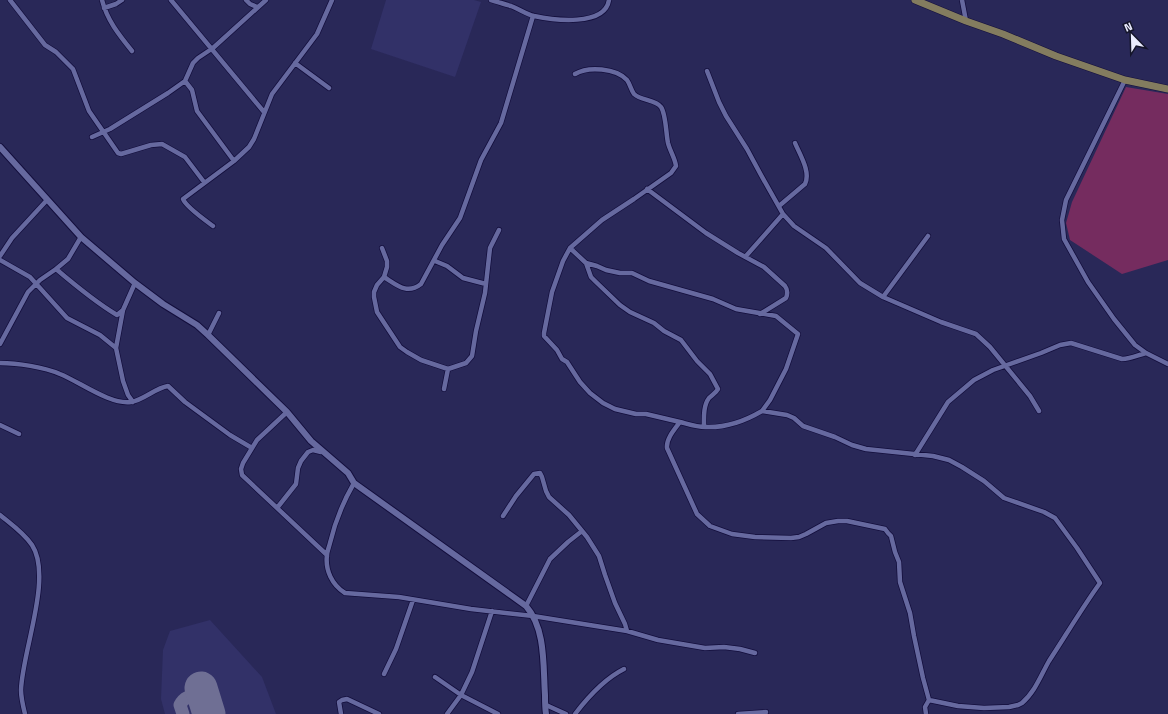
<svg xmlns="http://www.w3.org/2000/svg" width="1168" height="714" viewBox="0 0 1168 714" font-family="'Titillium Web',sans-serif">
<rect width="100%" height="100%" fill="#292858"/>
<path fill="#323168" d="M386 0H474L481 2 455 77 371 49Z
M210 620 262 677 276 714H165L161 699 163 650 170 631Z"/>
<path fill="#752c5f" d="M1126 87 1168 94V260L1122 274 1070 240 1066 223 1072 202Z"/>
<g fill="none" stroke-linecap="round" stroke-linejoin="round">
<path stroke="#6f6f94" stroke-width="13" d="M183 714 180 705C185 695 193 696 203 694"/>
<path stroke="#6f6f94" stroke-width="33" d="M201 688 209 714"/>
<defs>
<path id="street" d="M10 0 45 45 56 52 73 69 89 111 118 153 121 154 151 145 162 144 185 157 204 182
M102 0C107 20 119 35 132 51
M171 0 264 112
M246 0 250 4 257 7
M491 0C497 2 505 4 511 6 519 9 526 14 534 16 553 20 605 27 609 0
M962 0 966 21
M104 8 116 4 122 0
M295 63 329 88
M707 71 719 102 726 116 747 149 761 175 783 214 794 226 826 248 860 283 883 297 941 322 976 334 990 347 1030 396 1039 411
M575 74C588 66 616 68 627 80 630 84 631 90 634 94 641 101 655 99 661 107 666 114 666 134 668 143 670 151 675 158 676 166L671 173 634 199 602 220 570 248 563 261 552 292 544 333V336L557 350 562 359 567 362 580 382 590 393 603 403 615 409 636 414H646L680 422
M1125 80 1066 200 1062 220 1064 239 1088 282 1114 319 1135 345 1146 353 1168 364
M185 81 192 90 197 111 234 161
M92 137 110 129 168 93 185 81 193 63 198 58 213 48 266 0
M647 189 706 233 738 253 764 267 785 286C788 290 788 293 786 298L760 314
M779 206 805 184C811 172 800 155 795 143
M213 226C205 220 186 207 183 199L234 161 249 147 254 139 272 94 317 34 332 0
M382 248 387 261V267L384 277 377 285 374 292V297L377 312 400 347 407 352 421 360 448 369 466 363 472 356 476 331 485 293 490 248 499 230
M570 248 586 263 591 277 596 282 620 305 630 312 654 323 664 331 681 340 697 361 710 374 718 389C716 393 712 395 709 398 703 406 704 418 704 427
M0 256 12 238 47 200
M746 256 783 214
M0 260 30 277 67 318 100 335 116 348
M435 261 447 266 463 278 486 284
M586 263 597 266 606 270 620 273H632L649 281 713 299 736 309 776 316 798 334 786 369 770 400 762 411
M56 269C76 286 95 302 117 315L123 310
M384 277C397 285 407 295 421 284L442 245 460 218 481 160 501 123 533 16
M883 297 928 236
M208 335 219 313
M0 344 28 292 40 280 56 269 68 259 81 237
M0 363C17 363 44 367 60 374 80 382 110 405 131 402 144 400 155 388 168 386L185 402 230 435 252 448
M444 389 448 369
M133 402 128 395 123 381 116 348 123 310 135 283
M762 411 787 415 794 418 803 426 835 437 852 445 866 449 933 456 949 460 962 467 984 481 1004 498 1044 512 1055 518 1077 548 1100 583C1082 608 1066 635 1049 661 1041 675 1035 692 1022 703L1018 705 1009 707 984 708 958 706 929 700 923 678 914 636 910 613 900 582 899 562 895 552 891 536 888 533 885 529 847 521H838L826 523 806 534 799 537 791 538 755 537 732 534 710 526 697 514 667 448C666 439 674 430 680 422 688 424 697 427 705 427 725 428 745 421 762 411Z
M287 412 257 440 243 463 241 469 242 475 327 555
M0 425 19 434
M915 455 948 402 974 380 993 370 1041 353 1060 345 1071 343 1122 359C1131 359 1138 355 1146 353
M354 483C343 502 335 522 330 543 329 547 327 552 327 555 325 570 332 585 345 593L399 597 471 609 533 616 627 631 658 640 705 648 724 647 740 649 755 653
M277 508 296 484 298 468 301 461 308 452 313 450 321 452
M0 515C11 524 24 533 32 545 53 577 22 652 21 690 21 698 23 706 25 714
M503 516 516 496 534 474 540 473 542 477 546 491 549 497 569 515 587 537 599 556 605 575 615 603 625 624 627 631
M526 606 550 559 568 542 582 531
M384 674 396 649 413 600
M435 677 461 695 498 714
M546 705 566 714
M341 714 339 702 342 700 347 699 379 714
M447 714 461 695 472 672 492 611
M575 714C588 697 604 679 624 669
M738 714 766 712
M926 714 925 707 929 700"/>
<path id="secondary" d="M0 147 81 237 135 283 163 304 197 325 208 335 287 412 311 441 348 473 354 483 526 606C546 629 543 666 545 695 545 702 545 708 546 714"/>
<path id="primary" d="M915 0 966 21 1003 34 1056 56 1125 80 1168 89"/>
</defs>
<use href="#street" stroke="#130e3c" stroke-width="6"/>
<use href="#secondary" stroke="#130e3c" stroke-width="8"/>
<use href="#primary" stroke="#130e3c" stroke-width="8"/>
<use href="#street" stroke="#66699f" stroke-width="4.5"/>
<use href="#secondary" stroke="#66699f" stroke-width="6"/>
<use href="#primary" stroke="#837c5f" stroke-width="7"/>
</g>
<g transform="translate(1132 36) rotate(337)" stroke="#14152a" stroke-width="3" paint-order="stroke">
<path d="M0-3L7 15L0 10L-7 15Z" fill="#eaecff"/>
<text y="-6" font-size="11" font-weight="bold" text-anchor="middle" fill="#eaecff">N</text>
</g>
</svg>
